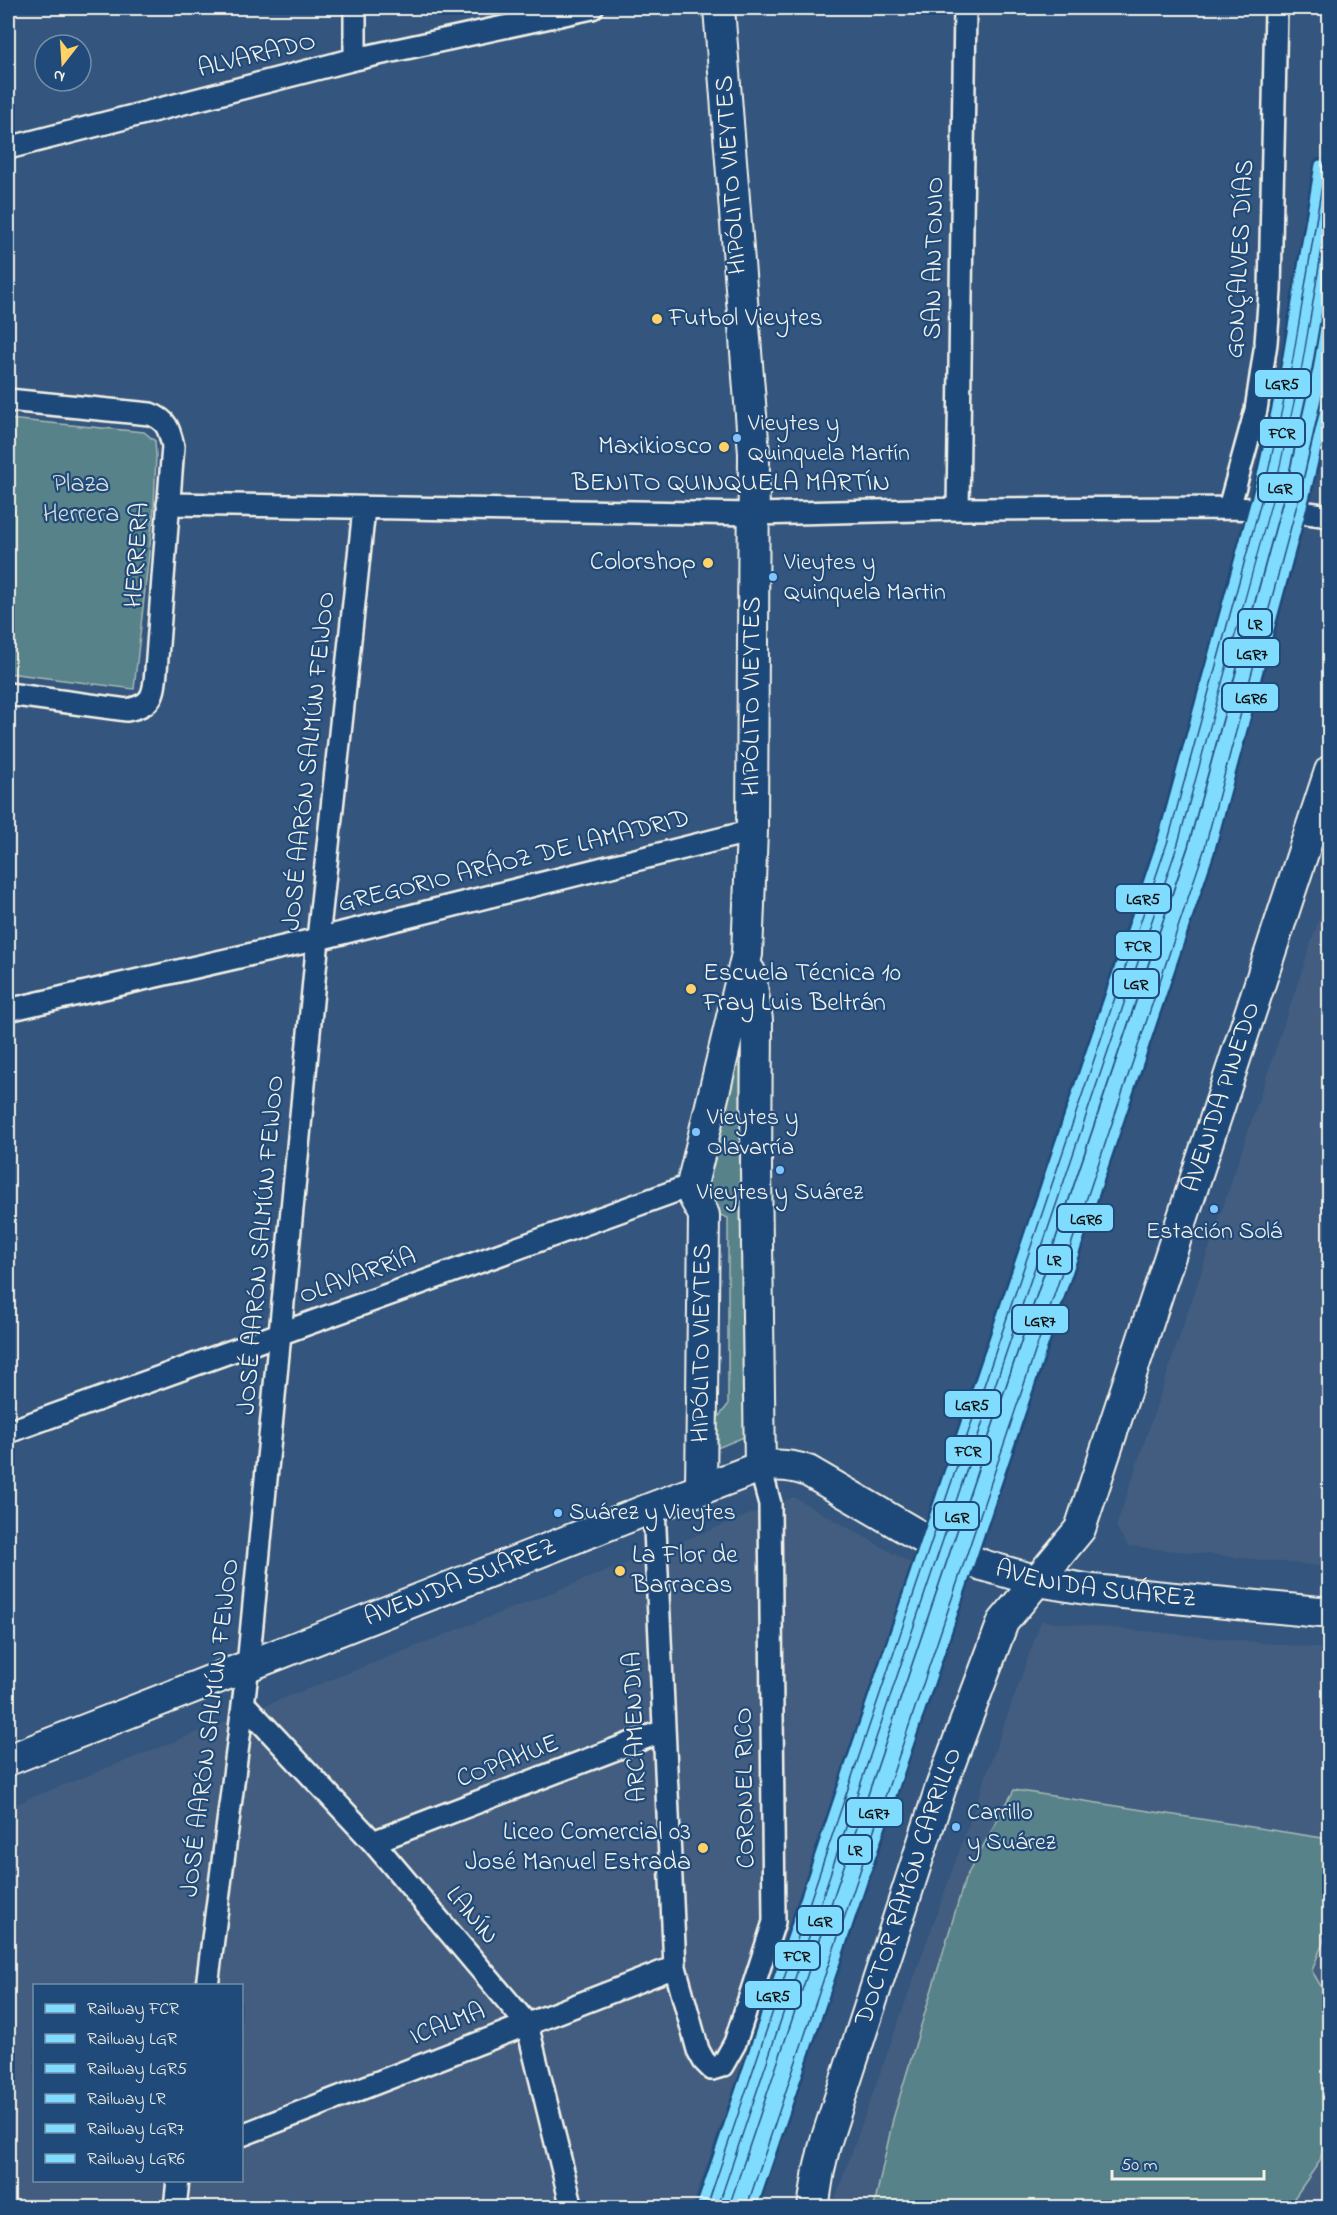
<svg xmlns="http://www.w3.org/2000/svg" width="1337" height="2215" viewBox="0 0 1337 2215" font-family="'Indie Flower',sans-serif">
<rect width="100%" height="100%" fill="#34557d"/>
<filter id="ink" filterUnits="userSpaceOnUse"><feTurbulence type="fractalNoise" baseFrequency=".0167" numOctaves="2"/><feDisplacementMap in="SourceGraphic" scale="12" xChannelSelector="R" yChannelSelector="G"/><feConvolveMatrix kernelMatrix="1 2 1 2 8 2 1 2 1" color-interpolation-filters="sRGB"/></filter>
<g filter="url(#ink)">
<path fill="#425d7f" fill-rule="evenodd" d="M1329 889V1567L1128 1546 1116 1527Z
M794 1497 919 1568 692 2207 8 2208V1807ZM34 1986H242V2180H34Z
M1041 1621 1329 1649V2207L832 2208Z"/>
<path fill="#588289" stroke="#a6bab8" stroke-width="1.5" d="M8 419 144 432 155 441 156 455 154 508 134 689 8 673Z
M740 1052 744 1437 715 1449 712 1425 728 1405V1218L715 1213 705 1185 715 1159 721 1106 731 1054Z
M1014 1790 1329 1839V1926L1312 1971 1329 2000V2120L1320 2161 1288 2207H874L893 2119 965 1879Z"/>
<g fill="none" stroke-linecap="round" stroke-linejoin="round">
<defs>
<path id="street" d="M355 59V8
M8 148 355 59 592 8
M8 400 150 414C167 420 169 429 173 446L156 671C154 695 153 705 127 710L8 694
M168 504 755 514 958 509 1229 508 1285 510 1330 516
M1229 508 1256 410 1266 343 1270 291 1276 8
M958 509 965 8
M8 1010 318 939 752 831
M8 1432 692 1185
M654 1507 675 1967 698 2050 704 2061 712 2069 722 2066 735 2043 774 1922 770 1504 760 1467
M244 1704 373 1842 527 2024 572 2208
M373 1842 663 1731
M207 1986 248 1666 318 939 364 509
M242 2135 675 1967
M175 2208 178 2180"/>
<g id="secondary">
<path d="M750 972 757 1020 756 1168 760 1467"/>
<path id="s1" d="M701 1489 704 1215 694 1197 692 1185 747 954 752 831 754 453 719 8"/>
<path id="s2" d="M8 1760 654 1507 760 1467C777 1464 792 1465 808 1471L933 1544 982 1565 1038 1581 1092 1590 1330 1613"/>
<path id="s3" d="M813 2208 819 2170 825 2144 941 1787 1003 1622 1080 1529 1330 771"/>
</g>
</defs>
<use href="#street" stroke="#f4f1e8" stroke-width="26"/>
<use href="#secondary" stroke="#f4f1e8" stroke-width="34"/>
<use href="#street" stroke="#1f4a7a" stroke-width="21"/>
<use href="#secondary" stroke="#1f4a7a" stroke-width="30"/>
<defs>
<path id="rail-1" d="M712 2208 1173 842 1269 492 1297 365 1330 170"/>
<path id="rail-2" d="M723 2208 1183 845 1279 494 1307 367 1330 234"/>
<path id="rail-3" d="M702 2205 1163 839 1259 489 1287 363 1320 165"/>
<path id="rail-4" d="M734 2208 1193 849 1289 498 1318 370 1330 298"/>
<path id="rail-5" d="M741 2208 1199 849 1295 492 1330 335"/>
<path id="rail-6" d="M752 2208 1209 852 1305 495 1330 389"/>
</defs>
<use href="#rail-1" stroke="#1f4a7a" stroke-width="14"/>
<use href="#rail-2" stroke="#1f4a7a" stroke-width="14"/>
<use href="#rail-3" stroke="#1f4a7a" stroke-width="14"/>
<use href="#rail-4" stroke="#1f4a7a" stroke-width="14"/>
<use href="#rail-5" stroke="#1f4a7a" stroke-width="14"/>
<use href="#rail-6" stroke="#1f4a7a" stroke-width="14"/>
<use href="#rail-1" stroke="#80dcff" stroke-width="9"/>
<use href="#rail-2" stroke="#80dcff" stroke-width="9"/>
<use href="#rail-3" stroke="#80dcff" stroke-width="9"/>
<use href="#rail-4" stroke="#80dcff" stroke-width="9"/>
<use href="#rail-5" stroke="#80dcff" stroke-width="9"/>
<use href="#rail-6" stroke="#80dcff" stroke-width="9"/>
</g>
</g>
<g fill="#ffd166" stroke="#1f4a7a" stroke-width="2">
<circle cx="657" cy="319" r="6"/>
<circle cx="724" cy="447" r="6"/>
<circle cx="708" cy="563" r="6"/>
<circle cx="691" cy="989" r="6"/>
<circle cx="620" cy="1571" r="6"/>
<circle cx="703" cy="1848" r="6"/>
</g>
<g fill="#80c4ff" stroke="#1f4a7a" stroke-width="2">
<circle cx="737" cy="438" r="5"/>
<circle cx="773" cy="577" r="5"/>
<circle cx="696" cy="1132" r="5"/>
<circle cx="780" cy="1170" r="5"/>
<circle cx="1214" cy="1209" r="5"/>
<circle cx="558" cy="1513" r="5"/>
<circle cx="956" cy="1827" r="5"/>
</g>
<g text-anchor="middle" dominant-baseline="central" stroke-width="4.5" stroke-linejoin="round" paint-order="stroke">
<g font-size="24" fill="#f4f1e8" stroke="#1f4a7a" text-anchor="start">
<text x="748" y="424">Vieytes y<tspan x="748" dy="30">Quinquela Martín</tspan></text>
<text x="784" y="563">Vieytes y<tspan x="784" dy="30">Quinquela Martin</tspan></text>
<text x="707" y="1118">Vieytes y<tspan x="707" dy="30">Olavarría</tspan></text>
<text x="780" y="1193" text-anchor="middle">Vieytes y Suárez</text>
<text x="1214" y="1232" text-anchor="middle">Estación Solá</text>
<text x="569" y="1513">Suárez y Vieytes</text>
<text x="967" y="1813">Carrillo<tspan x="967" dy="30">y Suárez</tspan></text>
</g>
<g font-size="26" fill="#f4f1e8" stroke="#1f4a7a">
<text transform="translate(257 56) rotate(-14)">ALVARADO</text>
<text transform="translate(732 175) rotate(-94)">HIPÓLITO VIEYTES</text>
<text transform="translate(935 258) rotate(-89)">SAN ANTONIO</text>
<text transform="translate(1241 259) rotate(-87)">GONÇALVES DÍAS</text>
<text x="731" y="484">BENITO QUINQUELA MARTÍN</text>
<text transform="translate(138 555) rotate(-86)">HERRERA</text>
<text stroke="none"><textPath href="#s1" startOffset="802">HIPÓLITO VIEYTES</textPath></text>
<text transform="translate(310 761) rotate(-84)">JOSÉ AARÓN SALMÚN FEIJOO</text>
<text transform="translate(514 862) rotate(-14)">GREGORIO ARÁOZ DE LAMADRID</text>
<text stroke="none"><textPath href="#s3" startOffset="1192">AVENIDA PINEDO</textPath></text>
<text transform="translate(262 1245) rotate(-85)">JOSÉ AARÓN SALMÚN FEIJOO</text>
<text transform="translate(358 1277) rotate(-20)">OLAVARRÍA</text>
<text stroke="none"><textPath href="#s1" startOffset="146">HIPÓLITO VIEYTES</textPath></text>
<text stroke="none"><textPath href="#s2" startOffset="486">AVENIDA SUÁREZ</textPath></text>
<text stroke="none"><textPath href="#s2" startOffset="1170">AVENIDA SUÁREZ</textPath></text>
<text transform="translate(636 1727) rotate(-92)">ARCAMENDIA</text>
<text transform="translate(211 1728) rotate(-83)">JOSÉ AARÓN SALMÚN FEIJOO</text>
<text transform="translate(508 1762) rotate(-21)">COPAHUE</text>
<text transform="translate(746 1788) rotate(-91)">CORONEL RICO</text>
<text stroke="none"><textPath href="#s3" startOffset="336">DOCTOR RAMÓN CARRILLO</textPath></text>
<text transform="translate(471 1916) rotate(50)">LANÍN</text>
<text transform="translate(448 2025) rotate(-21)">ICALMA</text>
</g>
<g font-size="26" fill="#f4f1e8" stroke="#1f4a7a" text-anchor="start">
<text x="669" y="319">Futbol Vieytes</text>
<text x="712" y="447" text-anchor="end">Maxikiosco</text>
<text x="696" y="563" text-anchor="end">Colorshop</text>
<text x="703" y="974">Escuela Técnica 10<tspan x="703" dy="30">Fray Luis Beltrán</tspan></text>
<text x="632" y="1556">La Flor de<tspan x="632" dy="30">Barracas</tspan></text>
<text x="691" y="1833" text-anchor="end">Liceo Comercial 03<tspan x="691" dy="30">José Manuel Estrada</tspan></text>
</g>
<g font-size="26" fill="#dde0da" stroke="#1f4a7a">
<text x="81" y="485">Plaza<tspan x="81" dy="30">Herrera</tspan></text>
</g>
</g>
<g stroke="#1f4a7a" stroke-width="2">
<rect x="1254" y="369" width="57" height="29" rx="6" fill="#80dcff"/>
<rect x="1259" y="418" width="46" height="29" rx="6" fill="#80dcff"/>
<rect x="1258" y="473" width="45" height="29" rx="6" fill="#80dcff"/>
<rect x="1238" y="609" width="34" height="28" rx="6" fill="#80dcff"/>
<rect x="1223" y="638" width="57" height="29" rx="6" fill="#80dcff"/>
<rect x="1222" y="683" width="57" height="29" rx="6" fill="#80dcff"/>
<rect x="1115" y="884" width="56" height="29" rx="6" fill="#80dcff"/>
<rect x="1115" y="931" width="46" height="29" rx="6" fill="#80dcff"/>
<rect x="1113" y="969" width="46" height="29" rx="6" fill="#80dcff"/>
<rect x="1057" y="1204" width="57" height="28" rx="6" fill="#80dcff"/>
<rect x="1037" y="1245" width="35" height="29" rx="6" fill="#80dcff"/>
<rect x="1012" y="1305" width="57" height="29" rx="6" fill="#80dcff"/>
<rect x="944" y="1390" width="57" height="28" rx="6" fill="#80dcff"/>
<rect x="945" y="1436" width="46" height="29" rx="6" fill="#80dcff"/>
<rect x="934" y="1502" width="45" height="28" rx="6" fill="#80dcff"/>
<rect x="846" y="1798" width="57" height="29" rx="6" fill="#80dcff"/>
<rect x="838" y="1835" width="34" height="29" rx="6" fill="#80dcff"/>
<rect x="797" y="1906" width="46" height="29" rx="6" fill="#80dcff"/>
<rect x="774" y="1941" width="46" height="29" rx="6" fill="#80dcff"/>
<rect x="744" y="1980" width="57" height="29" rx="6" fill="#80dcff"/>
</g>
<g font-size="16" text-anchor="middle" font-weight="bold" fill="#111">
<text x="1282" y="389">LGR5</text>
<text x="1282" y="438">FCR</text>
<text x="1280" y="493">LGR</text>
<text x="1255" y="629">LR</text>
<text x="1252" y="659">LGR7</text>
<text x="1251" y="703">LGR6</text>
<text x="1143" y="904">LGR5</text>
<text x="1138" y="951">FCR</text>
<text x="1136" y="989">LGR</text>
<text x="1086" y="1224">LGR6</text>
<text x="1054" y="1265">LR</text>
<text x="1040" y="1326">LGR7</text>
<text x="972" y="1410">LGR5</text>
<text x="968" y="1456">FCR</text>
<text x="957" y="1522">LGR</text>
<text x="874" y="1818">LGR7</text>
<text x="855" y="1855">LR</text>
<text x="820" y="1926">LGR</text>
<text x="797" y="1961">FCR</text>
<text x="773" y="2001">LGR5</text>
</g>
<rect width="1337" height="2215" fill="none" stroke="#1f4a7a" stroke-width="30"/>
<rect x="15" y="15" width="1307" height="2185" fill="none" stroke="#f4f1e8" stroke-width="2" filter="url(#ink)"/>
<rect x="33" y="1984" width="210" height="198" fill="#1f4a7a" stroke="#748da6" stroke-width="1.5"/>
<rect x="45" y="2004" width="30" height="9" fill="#80dcff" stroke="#748da6" stroke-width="1.5"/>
<text x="87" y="2014" font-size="18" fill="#f4f1e8">Railway FCR</text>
<rect x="45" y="2034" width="30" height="9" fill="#80dcff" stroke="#748da6" stroke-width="1.5"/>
<text x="87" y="2044" font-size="18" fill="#f4f1e8">Railway LGR</text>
<rect x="45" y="2064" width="30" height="9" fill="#80dcff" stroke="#748da6" stroke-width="1.5"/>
<text x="87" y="2074" font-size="18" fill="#f4f1e8">Railway LGR5</text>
<rect x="45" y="2094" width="30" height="9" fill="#80dcff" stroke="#748da6" stroke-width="1.5"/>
<text x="87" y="2104" font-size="18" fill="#f4f1e8">Railway LR</text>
<rect x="45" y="2124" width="30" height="9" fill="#80dcff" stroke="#748da6" stroke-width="1.5"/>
<text x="87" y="2134" font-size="18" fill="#f4f1e8">Railway LGR7</text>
<rect x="45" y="2154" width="30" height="9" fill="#80dcff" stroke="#748da6" stroke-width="1.5"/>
<text x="87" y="2164" font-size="18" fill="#f4f1e8">Railway LGR6</text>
<g transform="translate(63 63) rotate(197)"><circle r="28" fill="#1f4a7a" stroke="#748da6" stroke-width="1.5"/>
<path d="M0-4.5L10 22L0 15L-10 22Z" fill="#ffd166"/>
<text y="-9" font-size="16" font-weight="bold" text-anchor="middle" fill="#f4f1e8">N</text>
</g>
<path d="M1112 2170v9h152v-9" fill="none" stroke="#f4f1e8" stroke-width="3"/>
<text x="1121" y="2170" font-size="18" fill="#f4f1e8" stroke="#1f4a7a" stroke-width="4.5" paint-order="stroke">50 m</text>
</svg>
